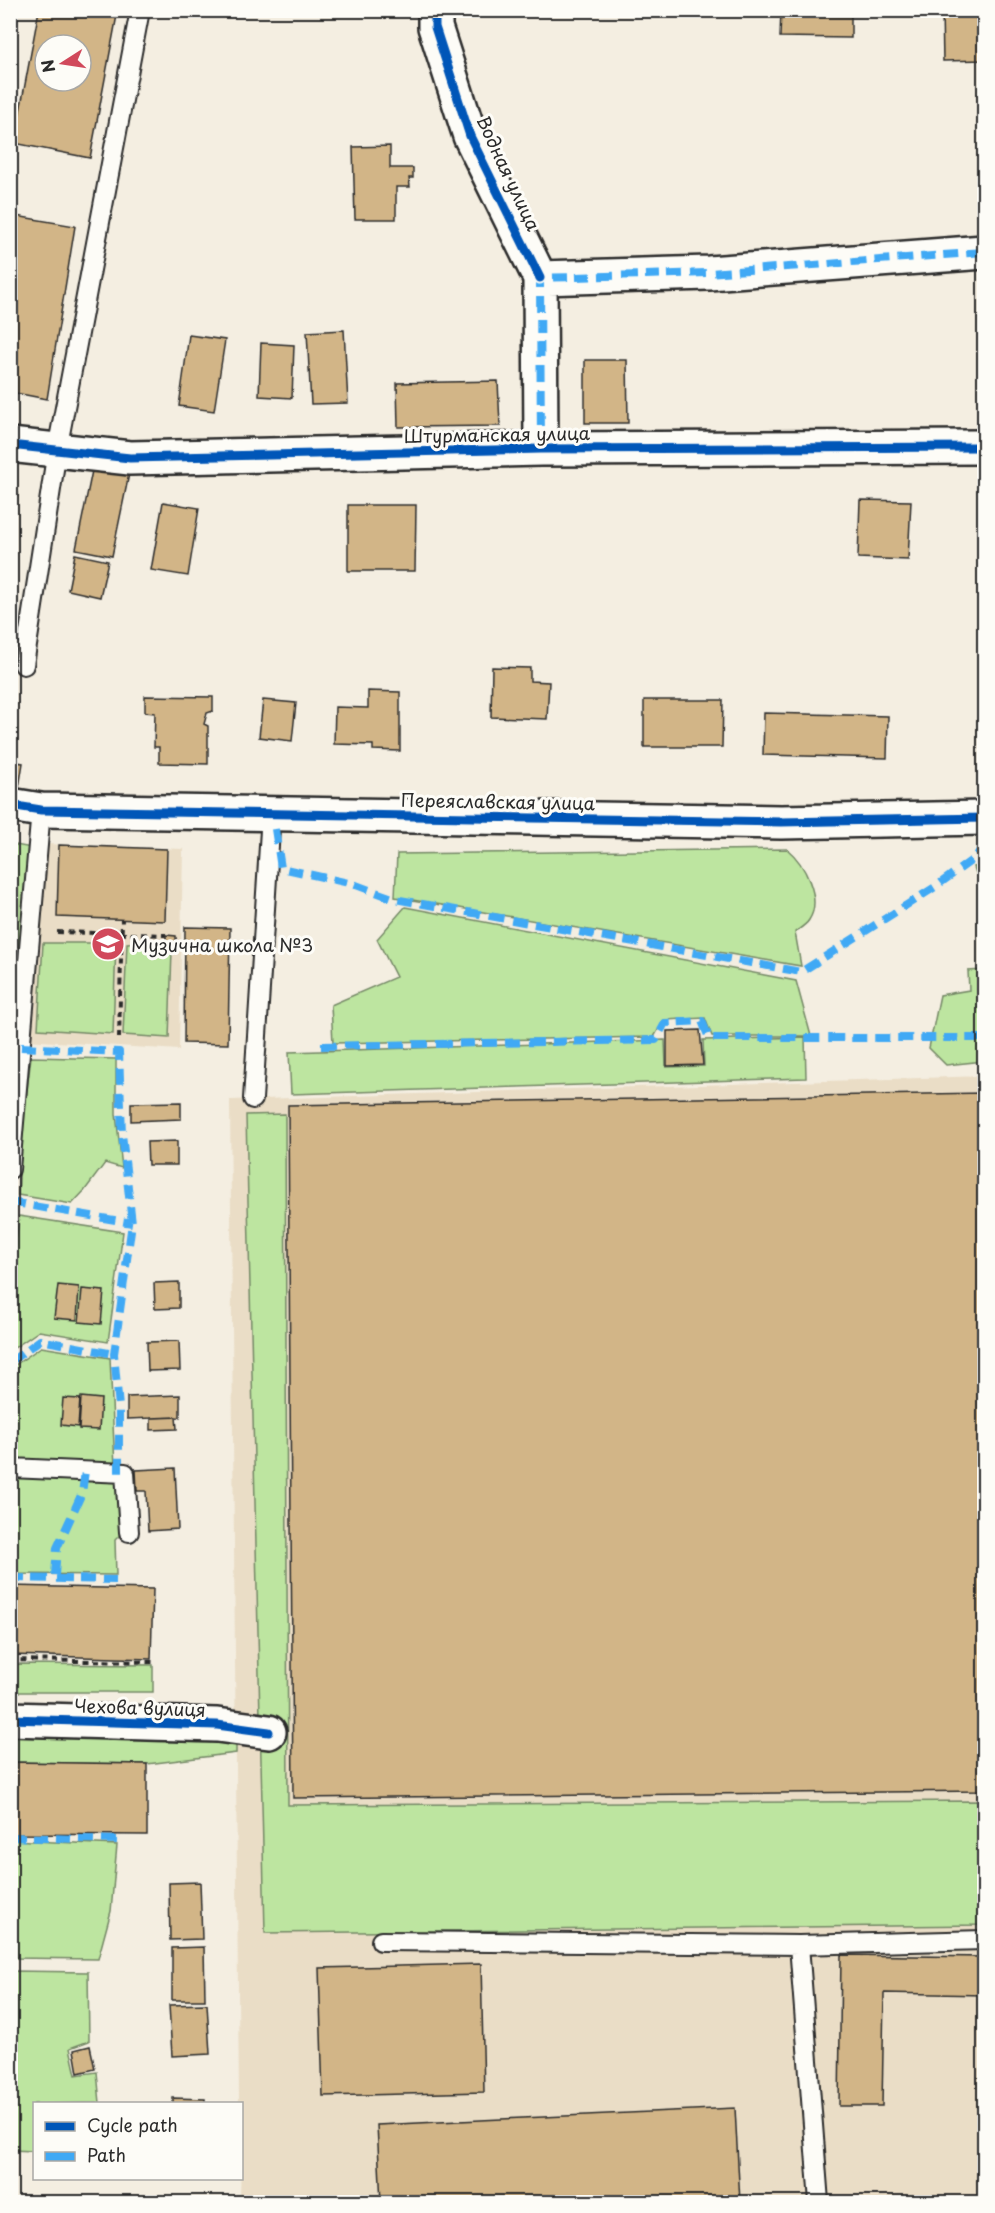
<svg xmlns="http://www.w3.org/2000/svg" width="995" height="2213" viewBox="0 0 995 2213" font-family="'Playpen Sans',sans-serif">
<rect width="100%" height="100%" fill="#f4eee1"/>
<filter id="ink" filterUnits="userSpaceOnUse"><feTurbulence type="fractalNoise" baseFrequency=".0167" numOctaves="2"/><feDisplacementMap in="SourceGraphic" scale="12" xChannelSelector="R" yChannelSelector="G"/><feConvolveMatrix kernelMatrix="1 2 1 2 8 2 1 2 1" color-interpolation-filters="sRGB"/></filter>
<g filter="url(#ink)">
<path fill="#eaddc6" d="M43 844 183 849 179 1050 26 1040Z
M984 1076V2202H240L242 2104 239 2103 230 1100Z"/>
<path fill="#bde5a0" stroke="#748866" stroke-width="1.5" d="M10 844 32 848 15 1027 10 1026Z
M787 849C804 863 823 899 809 920 806 925 799 929 795 932L801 966 395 897 397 854Z
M984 849V881L976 873 974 867 981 865 980 855Z
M405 907 796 981 811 1036H712L705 1018 664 1020 654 1037 333 1043 331 1005 396 977 377 939Z
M163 941V951H172L169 1038 123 1035 127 943Z
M43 943H116L113 1034 38 1029Z
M984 970V1061L946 1065 929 1048 940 995 969 990 968 971Z
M805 1037 806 1078 291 1094 289 1052 665 1040 666 1067 704 1066 703 1040Z
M31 1057 116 1059V1114L122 1168 105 1163 85 1190 72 1204 18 1195 22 1132Z
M285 1114 288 1805 984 1801V1925L265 1933 246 1115Z
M19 1216 123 1232 108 1342 39 1331 11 1350V1286Z
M41 1347 110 1358 115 1468 11 1464V1368Z
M11 1471 119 1475 123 1532 115 1540 116 1575 11 1574Z
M11 1664 153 1665V1692H11Z
M11 1731 236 1735V1753L147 1764 11 1762Z
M11 1840 117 1845 111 1911 98 1959 11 1958Z
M11 1971 88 1972 89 2041 70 2048 76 2075 97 2072 100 2103 34 2104V2151L11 2150Z"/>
<path fill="#d2b587" stroke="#2b2b2b" stroke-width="1.5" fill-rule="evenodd" d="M39 10H118L90 158 14 143ZM45 45H81V81H45Z
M781 10H851V38L780 37Z
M942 10H984V60L943 61Z
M390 146V168H413V178H409L410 187H396V219H355L353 147Z
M10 215 75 226 47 399 10 392Z
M344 330 348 403 311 404 307 332Z
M189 335 225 340 214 411 179 406Z
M261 343 294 345 292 398 259 396Z
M585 360H627L628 423H585Z
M498 381 500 426 398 427 397 383Z
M94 461 130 469 112 556 76 549Z
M10 491 18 493 10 532Z
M860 500 911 501 908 560 858 558Z
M163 502 199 508 188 576 151 570Z
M348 505H416L415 571H348Z
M75 554 108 561 100 597 68 590Z
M492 667 530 668V681L549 682 547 719 491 717Z
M368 691 400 692V751L373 750V745L334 744 335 707 368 708Z
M145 696 213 697V711L207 713 204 724 208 726V764L159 763V747H154L155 713 145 712Z
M263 700 296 703 292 741 259 737Z
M644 700H723L722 747H644Z
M764 713 888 716 887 758 763 755Z
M10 761 23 763 18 794 10 793Z
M59 845 167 849 165 921 57 917Z
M185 927 230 928 228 1044 184 1043Z
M166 935 176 936V949L166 948Z
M700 1030 703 1065 667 1066V1031Z
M984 1093V1791L293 1798 288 1105Z
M181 1102V1119L131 1121V1103Z
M177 1141V1165H148L147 1142Z
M179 1282V1308L155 1309 154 1283Z
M58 1285 79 1287 77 1320 54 1318Z
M82 1289 104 1291 101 1324 79 1322Z
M179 1341 180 1370 148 1371 147 1342Z
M180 1395V1417L127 1419V1397Z
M81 1397 101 1399 99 1430 79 1429Z
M63 1398 80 1399 78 1427 61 1425Z
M176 1417 177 1429 151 1430V1418Z
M175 1468 178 1529 148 1531 146 1491H137L136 1470Z
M10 1586 153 1589 151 1659 10 1655Z
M10 1762 147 1764V1835L10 1834Z
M200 1882 202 1939 170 1940 169 1883Z
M204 1947 205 2000H172V1948Z
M841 1955 984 1957V1995L884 1993 882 2106H839Z
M481 1964 484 2092 323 2096 319 1968Z
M207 2004 210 2054 172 2056 169 2005Z
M90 2046 95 2069 78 2073 74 2050Z
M173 2098 205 2099V2104H173Z
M735 2108 740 2202H381L377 2125Z
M259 2201H320V2202H259Z"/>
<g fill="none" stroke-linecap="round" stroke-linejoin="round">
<defs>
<path id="service" d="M24 665 57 450 140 10
M253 1099 271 814
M10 1169 41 810
M10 1468 125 1473 129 1532
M381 1941 799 1945 819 2202
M799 1945 984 1940"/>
<path id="minor" d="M435 10V27L470 136 540 278
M10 445 130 458 541 449 984 447
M541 449 540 278 709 273 984 252
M10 805 41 810 781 822 984 818
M10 1719 217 1725 269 1732"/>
</defs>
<use href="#service" stroke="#2b2b2b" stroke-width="22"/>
<use href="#minor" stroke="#2b2b2b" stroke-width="38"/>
<path stroke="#2b2b2b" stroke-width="4" stroke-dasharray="6 4.5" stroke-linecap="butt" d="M57 932 166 935
M119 1038 122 920
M10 1660 153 1662"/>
<use href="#service" stroke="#fdfcf7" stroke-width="18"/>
<use href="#minor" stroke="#fdfcf7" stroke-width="33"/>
<path stroke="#3fa9f5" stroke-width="8" stroke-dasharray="15 8" stroke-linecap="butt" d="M541 449 540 278 709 273 984 252
M275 829 281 868 353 884 395 899 801 972 935 887 976 857 984 844
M321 1046 656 1040 665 1023 702 1021 709 1038H984
M21 1047 119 1052 122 1134 132 1223 114 1354 119 1407V1473
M10 1202 132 1223
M10 1362 40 1340 114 1354
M55 1575 57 1548 82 1493 85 1471
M10 1578 116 1580
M10 1837 117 1840"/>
<defs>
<path id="cycleway" d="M435 10V27L470 136 540 278
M10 445 130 458 541 449 984 447
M10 805 41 810 781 822 984 818
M10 1719 217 1725 269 1732"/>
</defs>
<use href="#cycleway" stroke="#fdfcf7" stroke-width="13"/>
<use href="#cycleway" stroke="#0057b8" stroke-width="9"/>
</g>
</g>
<defs>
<symbol id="school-disc" viewBox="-11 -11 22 22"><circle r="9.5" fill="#d1495b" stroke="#fdfcf7"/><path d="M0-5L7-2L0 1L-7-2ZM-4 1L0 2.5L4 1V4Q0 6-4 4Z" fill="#fff"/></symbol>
</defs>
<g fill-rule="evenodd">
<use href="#school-disc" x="89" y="925" width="38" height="38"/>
</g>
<g text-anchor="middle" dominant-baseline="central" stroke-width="6" stroke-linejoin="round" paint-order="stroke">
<g font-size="18" fill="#2b2b2b" stroke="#fdfcf7">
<text transform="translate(509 173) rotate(65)">Водная улица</text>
<text transform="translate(497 434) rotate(-1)">Штурманская улица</text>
<text transform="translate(498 801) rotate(1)">Переяславская улица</text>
<text transform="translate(140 1707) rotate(2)">Чехова вулиця</text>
</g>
<g font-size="18" fill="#2b2b2b" stroke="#fdfcf7" text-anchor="start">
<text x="131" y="944">Музична школа №3</text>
</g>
</g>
<rect width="995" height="2213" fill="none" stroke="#fdfcf7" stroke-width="36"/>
<rect x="18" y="18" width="959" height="2177" fill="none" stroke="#2b2b2b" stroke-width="2" filter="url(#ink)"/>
<rect x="33" y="2102" width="210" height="78" fill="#fdfcf7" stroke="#a9a8a5" stroke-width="1.5"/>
<rect x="45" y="2122" width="30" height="9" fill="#0057b8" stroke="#a9a8a5" stroke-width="1.5"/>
<text x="87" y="2132" font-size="18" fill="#2b2b2b">Cycle path</text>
<rect x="45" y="2152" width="30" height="9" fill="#3fa9f5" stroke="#a9a8a5" stroke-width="1.5"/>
<text x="87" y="2162" font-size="18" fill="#2b2b2b">Path</text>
<g transform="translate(63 63) rotate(258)"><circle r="28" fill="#fdfcf7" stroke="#a9a8a5" stroke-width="1.5"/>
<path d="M0-4.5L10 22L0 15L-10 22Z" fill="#d1495b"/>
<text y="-9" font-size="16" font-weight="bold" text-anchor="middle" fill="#2b2b2b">N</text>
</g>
</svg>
